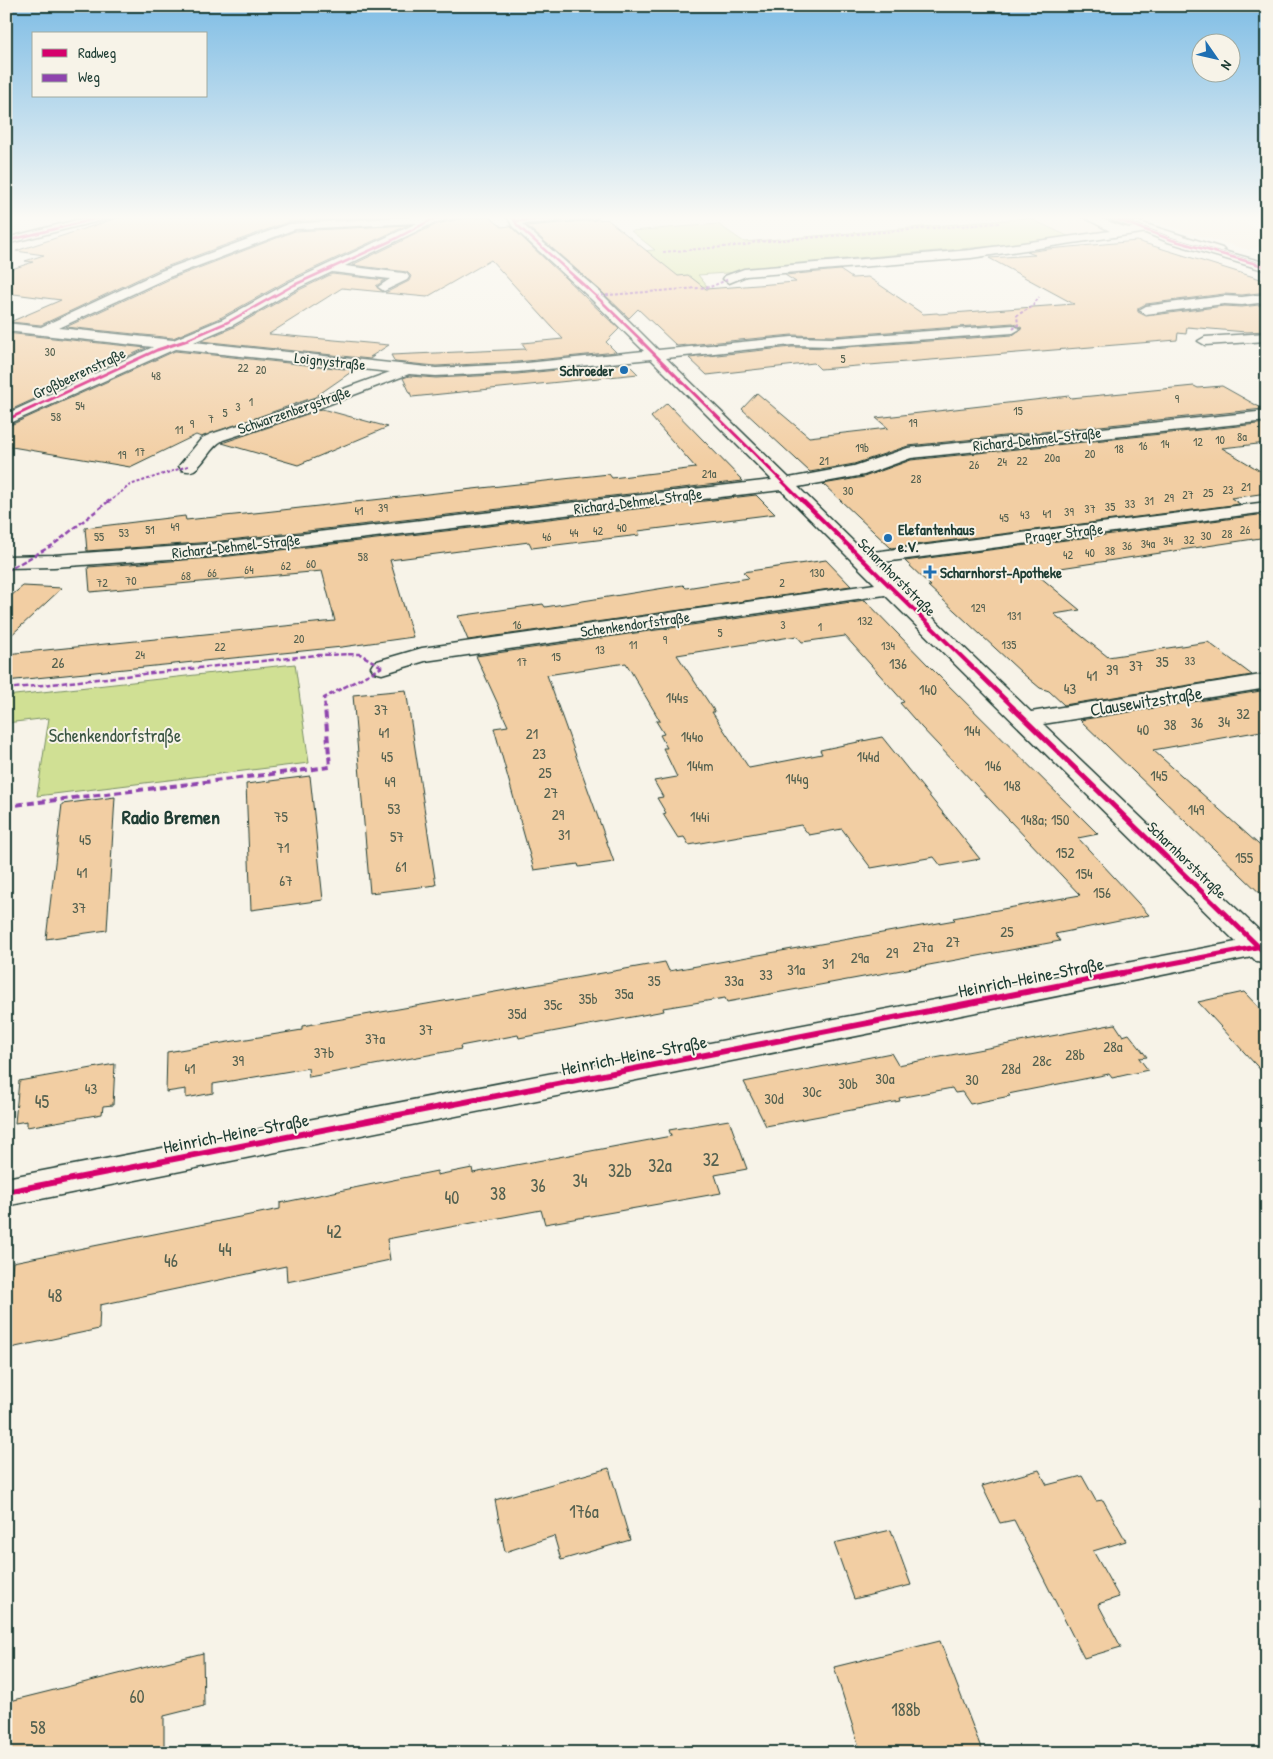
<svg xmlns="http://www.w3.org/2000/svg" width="1273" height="1759" viewBox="0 0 1273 1759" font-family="'Patrick Hand',sans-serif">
<rect width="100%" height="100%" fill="#f7f3e8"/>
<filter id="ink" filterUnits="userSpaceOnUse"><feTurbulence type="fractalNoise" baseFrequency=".02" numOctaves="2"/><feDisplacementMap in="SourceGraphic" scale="10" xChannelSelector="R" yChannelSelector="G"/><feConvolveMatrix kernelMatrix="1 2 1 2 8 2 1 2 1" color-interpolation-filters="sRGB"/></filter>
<g filter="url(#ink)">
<path fill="#f6e8d3" d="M1026 216H1092L1131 231 1074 239Z
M1239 216 1242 219H1236L1267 234V244L1249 250 1186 232 1146 218Z"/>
<path fill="#d0e094" stroke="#788e64" d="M1029 218 1074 239 777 265 781 269 698 275 707 286 621 294 622 253 655 250 631 231 718 224 744 242Z
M295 664 309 763 37 796 49 718 6 723V696Z"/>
<path fill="#f2cea3" stroke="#1f3d34" d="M123 216H383L288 222 160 269 41 325 10 322 61 300 6 293V271L33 262 25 261 44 255 16 251Z
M489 217 502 227 510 226 619 329 606 342 616 352 517 362 436 366 395 362 391 355 526 349 522 343 563 339 491 260 427 297 385 293 409 281 411 276 407 272 352 265 437 224 458 219Z
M607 219 678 276 688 275 706 289 796 282 785 275 840 270 852 278 868 277 923 314 937 313 939 314 1074 304 989 258 1035 255 1027 252 1048 249 1137 241 1267 281V292L1242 295 1224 294 1146 304 1138 308V312L1146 316 1224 306 1242 307 1267 304V331L1246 332 1187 327 1186 334 1178 333 1177 340 820 369 814 363 707 375 689 358 792 347 832 348 1013 335 1022 328 1013 323 832 336 792 335 677 346 638 309 629 318 602 292 527 226Z
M408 225 289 280 222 317 173 338 66 327 170 279 295 231Z
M332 274 385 280 376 286 383 292 342 288 269 334 389 345 370 357 374 356 370 359 201 341 234 327 299 290Z
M6 333 146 348 6 412Z
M175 351 354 370 315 397 201 437 196 435 130 467 6 446V427Z
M627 363 638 374 412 397 403 378 409 376 436 378 517 374Z
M1194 386 1198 388 1222 386 1263 409 908 446 854 464 810 472 742 409 757 393 809 437 888 428 876 418 1069 396 1071 398Z
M667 403 743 481 212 542 87 551 85 528 185 516 186 520 264 512 609 474 612 478 696 468 651 417Z
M322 409 388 427 298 465 222 443Z
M1267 423V443L1222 448 1267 475V493L1231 498 1240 504 891 548 823 484 864 477 911 460Z
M756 495 775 514 638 531 640 535 597 540 532 548 529 542 390 560 413 637 342 647 6 681V654L335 621 322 571 90 592 88 567 212 558Z
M1258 515 1267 521V537L1034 572 1080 610 1054 614 1108 657 1208 642 1252 675 1064 705 1049 691 1040 688 1022 673 928 586H931L905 561Z
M826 560 851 586 468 640 458 616 543 604 545 607 683 585 686 588 749 578 743 572Z
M23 586 62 588 6 640V600Z
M865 600 928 665 1098 834 1078 838 1149 915 1055 934 1060 941 727 1002 725 998 663 1008 664 1011 519 1038 518 1035 460 1046 461 1049 309 1077 308 1068 213 1084V1093L186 1098V1089L166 1092 167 1052 302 1030V1026L665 962 669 971 955 920 953 918 1080 895 921 727 900 703 904 702 845 636 802 642 797 636 677 655 715 712H712L749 768 822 754 820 750 882 737 980 859 941 866 934 857 871 868 842 829 809 835 801 825 689 845 684 837 678 838 663 814 666 813 657 798 663 797 654 781 677 777 663 748H667L660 735 664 734 656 721H660L626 663 547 675 614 862 579 867 578 864 534 870 494 728 508 726 476 656Z
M406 690 436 885 370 893 353 695Z
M1267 690V730L1153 750 1267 852V900L1080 720Z
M310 776 323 900 251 910 246 784Z
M115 797 107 930 46 939 62 804Z
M1244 992 1267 1016V1077L1198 1002Z
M1115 1024 1123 1036 1129 1034 1147 1057 1139 1058 1148 1070 1112 1078 1109 1074 1008 1094 1010 1096 970 1104 962 1092 955 1093 952 1088 899 1098 900 1101 766 1126 744 1082 891 1053 898 1065Z
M115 1064 113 1105 103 1106 102 1114 27 1127V1121L15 1123 19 1081Z
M729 1120 747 1169 715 1175 721 1193 545 1224 541 1210 387 1239 390 1260 287 1282 286 1266 100 1305 99 1329 6 1349V1328L13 1262 280 1209V1203L437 1171V1175L472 1168 473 1173 671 1136 669 1130Z
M609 1468 630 1540 561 1560 554 1536 505 1552 495 1500Z
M1039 1470 1047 1485 1082 1476 1096 1501 1103 1500 1126 1541 1093 1551 1119 1597 1098 1604 1121 1647 1084 1658 1014 1520 1000 1523 982 1486Z
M891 1530 911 1585 854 1599 834 1543Z
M940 1641 983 1753H861L834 1667Z
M203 1653 204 1706 164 1716V1753H6V1702Z"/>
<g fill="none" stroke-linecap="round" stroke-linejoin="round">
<defs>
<path id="minor" d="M420 216H459L454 219 436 222 345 266 403 273 407 274 409 277 407 280 384 291 378 287 390 279 332 272 298 288 233 325 194 342 436 368 517 364 644 351 591 299 513 227 507 216H599L594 219 522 224 601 293 658 350 792 337 832 338 1013 325 1020 329 1013 333 832 346 792 345 666 358 789 478 854 466 908 448 1267 411V421L911 458 864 475 798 487 865 553 1267 502V512L876 563 1031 712 1267 674V688L1043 724 1265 936H1267V964L1257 962 1252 957 6 1206V1178L1236 942 885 595 425 661 382 674 374 672 371 667 374 662 422 648 875 584 781 490 212 556 54 567 6 568V556L54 555 212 544 772 480 651 359 517 372 436 376 409 374 306 413 223 440C209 448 205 463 194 470 190 472 186 471 182 470L179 466 202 438 211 434 294 407 390 372 175 349 6 425V414L153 347 6 331V323L41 327 161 271 289 224ZM417 223 290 282 223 319 173 340 59 328 169 277 295 229Z
M1081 216C1086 216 1092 216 1097 217 1110 221 1123 229 1136 228L1130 224 1136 221 1222 248 1224 250 1218 254 1148 232 971 258 746 276 729 283 723 279 725 276 744 269 971 250 1110 231Z
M1267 294V302L1242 305 1224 304 1146 314 1139 310 1146 306 1224 296 1242 297Z
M1267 333V341L1205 345 1198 341 1205 337Z"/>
<path id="major" d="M92 216H112L111 218 6 244V238Z
M1103 216H1119L1176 238 1267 263V271L1168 242Z"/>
</defs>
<use href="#minor" stroke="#1f3d34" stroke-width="3"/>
<use href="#major" stroke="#1f3d34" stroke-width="3"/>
<use href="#minor" fill="#f7f3e8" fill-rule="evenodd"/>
<use href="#major" fill="#f7f3e8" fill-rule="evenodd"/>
<path stroke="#1f3d34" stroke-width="1" d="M1115 216 1173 238 1267 265"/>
<path stroke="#8e44ad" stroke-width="2" stroke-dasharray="3 2" stroke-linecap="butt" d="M1219 218 1229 216
M663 252 747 245 755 242 999 223
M596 296 710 287 729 279
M1013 329 1018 325 1017 315 1032 307 1039 297
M109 502 130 485 188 466"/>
<path stroke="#8e44ad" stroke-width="2.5" stroke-dasharray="5.5 2.5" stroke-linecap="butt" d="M6 571 53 545 110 500
M6 689 317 655 360 654 382 667
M325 708 324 698 382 667"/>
<path stroke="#8e44ad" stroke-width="4" stroke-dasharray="7 4" stroke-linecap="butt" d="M6 806 330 767 325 707"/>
<defs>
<path id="cycleway-far4" d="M512 216 517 225 596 296 642 341
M1108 216 1172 240 1267 267
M516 221 594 216
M6 241 107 216
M184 341 228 322 294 285 393 240 433 219 454 216"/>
<path id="cycleway-far3" d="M640 340 803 502
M6 420 157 350 188 340"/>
<path id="cycleway-far2" d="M802 500 1014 708"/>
<path id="cycleway-far1" d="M1012 707 1267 955
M1116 974 1267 945"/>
<path id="cycleway" d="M6 1192 1123 973"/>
</defs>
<use href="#cycleway-far4" stroke="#f7f3e8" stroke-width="4"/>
<use href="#cycleway-far3" stroke="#f7f3e8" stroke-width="5"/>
<use href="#cycleway-far2" stroke="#f7f3e8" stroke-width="6"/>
<use href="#cycleway-far1" stroke="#f7f3e8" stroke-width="8"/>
<use href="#cycleway" stroke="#f7f3e8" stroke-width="9"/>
<use href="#cycleway-far4" stroke="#d6006c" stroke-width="2.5"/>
<use href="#cycleway-far3" stroke="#d6006c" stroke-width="3"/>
<use href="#cycleway-far2" stroke="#d6006c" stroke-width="4"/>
<use href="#cycleway-far1" stroke="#d6006c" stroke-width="5"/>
<use href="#cycleway" stroke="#d6006c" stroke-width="6"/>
</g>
</g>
<linearGradient id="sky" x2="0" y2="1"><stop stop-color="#7fbde5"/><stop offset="0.47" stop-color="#fbfaf5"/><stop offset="1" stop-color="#fbfaf5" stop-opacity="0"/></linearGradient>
<rect width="1273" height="463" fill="url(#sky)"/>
<g fill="#1f6fb2" stroke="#f7f3e8" stroke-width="2">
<circle cx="624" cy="370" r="5"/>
<circle cx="888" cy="538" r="5"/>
<path d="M927.5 564.5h5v5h5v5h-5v5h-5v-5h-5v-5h5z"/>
</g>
<g text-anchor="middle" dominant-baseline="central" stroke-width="4" stroke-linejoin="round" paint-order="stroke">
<g font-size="12" fill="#546150">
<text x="50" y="351">30</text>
<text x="843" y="358">5</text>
<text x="243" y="367">22</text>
<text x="261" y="369">20</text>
<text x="156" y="375">48</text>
<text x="1177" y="398">9</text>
<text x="251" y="401">1</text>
<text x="80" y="405">54</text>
<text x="238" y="406">3</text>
<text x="1018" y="410">15</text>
<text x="225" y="412">5</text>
<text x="56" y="416">58</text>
<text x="211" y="418">7</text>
<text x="913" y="422">19</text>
<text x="192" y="423">9</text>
<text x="179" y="429">11</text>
<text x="1242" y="436">8a</text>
<text x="1220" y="439">10</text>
<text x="1198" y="441">12</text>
<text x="1165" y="443">14</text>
<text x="1143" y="445">16</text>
<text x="862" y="447">19b</text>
<text x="1119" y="448">18</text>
<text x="140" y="451">17</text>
<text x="1090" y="453">20</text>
<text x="122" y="454">19</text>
<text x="1052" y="457">20a</text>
<text x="824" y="460">21</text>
<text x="1022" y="460">22</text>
<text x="1002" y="461">24</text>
<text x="974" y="464">26</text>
<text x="709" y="473">21a</text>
<text x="916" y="478">28</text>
<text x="1246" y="486">21</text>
<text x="1228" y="489">23</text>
<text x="848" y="490">30</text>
<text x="1208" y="492">25</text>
<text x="1188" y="494">27</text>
<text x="1169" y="497">29</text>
<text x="1149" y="500">31</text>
<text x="1130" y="503">33</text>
<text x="1110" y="506">35</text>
<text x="383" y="507">39</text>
<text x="1090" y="508">37</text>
<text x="359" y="510">41</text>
<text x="1069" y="511">39</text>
<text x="1047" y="513">41</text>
<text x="1025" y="514">43</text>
<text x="1004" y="517">45</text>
<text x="175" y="526">49</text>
<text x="622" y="527">40</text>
<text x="150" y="529">51</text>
<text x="1245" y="529">26</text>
<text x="598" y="530">42</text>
<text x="124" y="532">53</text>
<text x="574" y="532">44</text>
<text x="1227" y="533">28</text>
<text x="1206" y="535">30</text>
<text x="99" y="536">55</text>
<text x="547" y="536">46</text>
<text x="1189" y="539">32</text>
<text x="1168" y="540">34</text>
<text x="1148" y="543">34a</text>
<text x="1127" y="545">36</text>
<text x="1110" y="550">38</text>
<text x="1090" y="552">40</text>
<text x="1068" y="554">42</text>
<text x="363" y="556">58</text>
<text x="311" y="563">60</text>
<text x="286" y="565">62</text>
<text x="249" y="569">64</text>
<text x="212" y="572">66</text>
<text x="817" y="572">130</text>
<text x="186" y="575">68</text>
<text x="131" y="580">70</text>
<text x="102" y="582">72</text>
<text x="782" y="582">2</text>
<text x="978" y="607">129</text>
<text x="1014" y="615">131</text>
<text x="865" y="620">132</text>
<text x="517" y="624">16</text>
<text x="783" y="624">3</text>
<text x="820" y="626">1</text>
<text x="720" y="632">5</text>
<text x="299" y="638">20</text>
<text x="665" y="639">9</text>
<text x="633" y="644">11</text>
<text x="1009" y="644">135</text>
<text x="888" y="645">134</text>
<text x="220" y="646">22</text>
<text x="600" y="649">13</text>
<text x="140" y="654">24</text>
<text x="556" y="656">15</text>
<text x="1190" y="660">33</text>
<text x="522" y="661">17</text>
</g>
<g font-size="15" fill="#1f3d34" stroke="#f7f3e8">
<text transform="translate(330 361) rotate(6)">Loignystraße</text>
<text transform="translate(79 373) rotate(-25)">Großbeerenstraße</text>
<text transform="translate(294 410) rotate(-19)">Schwarzenbergstraße</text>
<text transform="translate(1037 439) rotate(-6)">Richard-Dehmel-Straße</text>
<text transform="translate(638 501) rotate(-7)">Richard-Dehmel-Straße</text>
<text transform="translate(1064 533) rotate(-7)">Prager Straße</text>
<text transform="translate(236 546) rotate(-6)">Richard-Dehmel-Straße</text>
<text transform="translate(897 577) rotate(45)">Scharnhorststraße</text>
<text transform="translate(635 624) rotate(-8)">Schenkendorfstraße</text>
<text transform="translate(1187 860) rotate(44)">Scharnhorststraße</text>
</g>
<g font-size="15" font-weight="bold" fill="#1f3d34" stroke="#f7f3e8" text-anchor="start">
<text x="614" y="370" text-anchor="end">Schroeder</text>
<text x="898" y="529">Elefantenhaus<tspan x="898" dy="17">e.V.</tspan></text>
<text x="940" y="572">Scharnhorst-Apotheke</text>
</g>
<g font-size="15" fill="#546150">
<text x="1162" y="661">35</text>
<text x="58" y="662">26</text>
<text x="898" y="663">136</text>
<text x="1136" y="665">37</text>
<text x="1112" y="669">39</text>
<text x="1092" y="675">41</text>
<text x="1070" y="688">43</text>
<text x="928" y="689">140</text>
<text x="677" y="697">144s</text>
<text x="381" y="709">37</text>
<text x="1243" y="713">32</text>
<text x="1224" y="721">34</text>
<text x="1197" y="722">36</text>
<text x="1170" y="724">38</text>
<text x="1143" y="729">40</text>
<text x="972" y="730">144</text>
<text x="384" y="732">41</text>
<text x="532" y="733">21</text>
<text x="692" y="736">144o</text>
<text x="539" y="753">23</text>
<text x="387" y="756">45</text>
<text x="868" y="756">144d</text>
<text x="700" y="765">144m</text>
<text x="993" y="765">146</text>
<text x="545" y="772">25</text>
<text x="1159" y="775">145</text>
<text x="797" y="778">144g</text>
<text x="390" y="781">49</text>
<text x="1012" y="785">148</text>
<text x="551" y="792">27</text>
<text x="394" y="808">53</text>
<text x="1196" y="809">149</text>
<text x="558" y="814">29</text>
<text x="281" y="816">75</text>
<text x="700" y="816">144i</text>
<text x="1045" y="819">148a; 150</text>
<text x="564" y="834">31</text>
<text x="397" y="836">57</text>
<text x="85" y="839">45</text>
<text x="283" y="847">71</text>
<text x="1065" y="852">152</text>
<text x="1244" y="857">155</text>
<text x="401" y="866">61</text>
<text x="82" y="872">41</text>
<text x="1084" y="873">154</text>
<text x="286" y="880">67</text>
<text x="1102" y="892">156</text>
<text x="79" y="907">37</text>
<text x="1007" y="931">25</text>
<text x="953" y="941">27</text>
<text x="923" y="946">27a</text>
<text x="892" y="952">29</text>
<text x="860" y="957">29a</text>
<text x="828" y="963">31</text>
<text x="796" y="969">31a</text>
<text x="766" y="974">33</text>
<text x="654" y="980">35</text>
<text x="734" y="980">33a</text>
<text x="624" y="993">35a</text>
<text x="588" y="998">35b</text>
<text x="553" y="1004">35c</text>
<text x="517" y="1013">35d</text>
<text x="426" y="1029">37</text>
<text x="375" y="1038">37a</text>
<text x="1113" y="1046">28a</text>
<text x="324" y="1052">37b</text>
<text x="1075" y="1054">28b</text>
<text x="238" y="1060">39</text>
<text x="1042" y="1060">28c</text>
<text x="190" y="1068">41</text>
<text x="1011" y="1068">28d</text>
<text x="885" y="1078">30a</text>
<text x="972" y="1079">30</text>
<text x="848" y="1083">30b</text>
<text x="91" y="1088">43</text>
<text x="812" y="1091">30c</text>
<text x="774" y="1098">30d</text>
</g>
<g font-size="18" fill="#1f3d34" stroke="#f7f3e8">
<text transform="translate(1146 701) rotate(-9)">Clausewitzstraße</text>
<text transform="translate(1031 977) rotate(-11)">Heinrich-Heine-Straße</text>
<text transform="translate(634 1055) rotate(-11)">Heinrich-Heine-Straße</text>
<text transform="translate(236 1133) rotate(-11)">Heinrich-Heine-Straße</text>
</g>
<g font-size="18" fill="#3a5542" stroke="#f7f3e8">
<text x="115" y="735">Schenkendorfstraße</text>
</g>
<g font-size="18" fill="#546150">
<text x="42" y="1101">45</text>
<text x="711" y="1159">32</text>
<text x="660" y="1165">32a</text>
<text x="620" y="1170">32b</text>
<text x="580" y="1180">34</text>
<text x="538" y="1185">36</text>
<text x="498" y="1193">38</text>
<text x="452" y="1197">40</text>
<text x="334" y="1231">42</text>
<text x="225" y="1249">44</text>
<text x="171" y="1260">46</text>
<text x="55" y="1295">48</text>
<text x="584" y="1511">176a</text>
<text x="137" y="1696">60</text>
<text x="906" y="1709">188b</text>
<text x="38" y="1727">58</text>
</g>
<g font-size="20" font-weight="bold" fill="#1f3d34" stroke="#f7f3e8">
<text x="171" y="816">Radio Bremen</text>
</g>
</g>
<rect width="1273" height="1759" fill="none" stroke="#f7f3e8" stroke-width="25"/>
<rect x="12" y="12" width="1248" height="1734" fill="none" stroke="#1f3d34" stroke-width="2" filter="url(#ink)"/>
<rect x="32" y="32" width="175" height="65" fill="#f7f3e8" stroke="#a1aaa0"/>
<rect x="42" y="49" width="25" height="8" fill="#d6006c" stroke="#a1aaa0"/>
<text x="78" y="58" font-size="15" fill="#1f3d34">Radweg</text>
<rect x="42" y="74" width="25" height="8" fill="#8e44ad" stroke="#a1aaa0"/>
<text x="78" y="82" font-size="15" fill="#1f3d34">Weg</text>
<g transform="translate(1216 58) rotate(124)"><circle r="24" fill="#f7f3e8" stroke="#a1aaa0"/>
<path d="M0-4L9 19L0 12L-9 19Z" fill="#1f6fb2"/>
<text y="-8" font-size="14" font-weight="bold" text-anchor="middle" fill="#1f3d34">N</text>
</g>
</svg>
